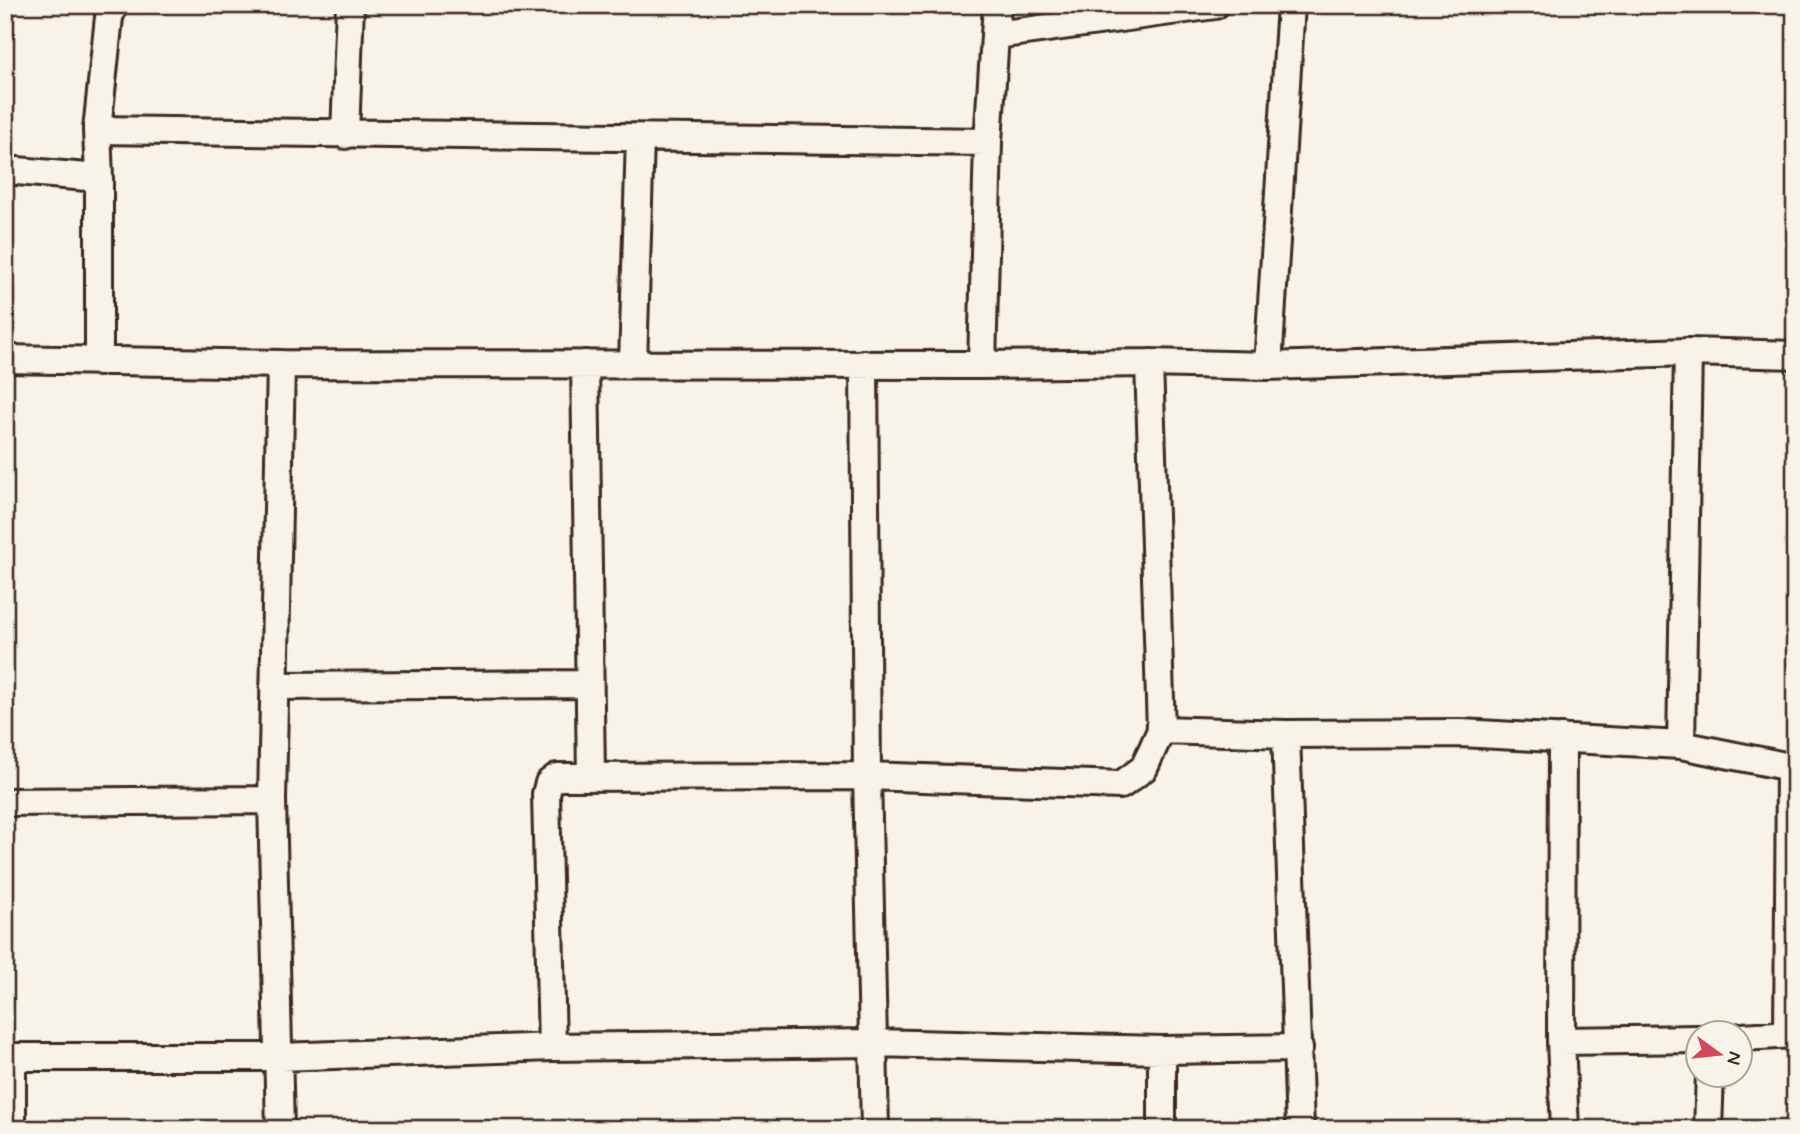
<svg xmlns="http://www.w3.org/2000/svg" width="1800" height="1134" viewBox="0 0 1800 1134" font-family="Mynerve,sans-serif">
<rect width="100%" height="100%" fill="#f7f3e8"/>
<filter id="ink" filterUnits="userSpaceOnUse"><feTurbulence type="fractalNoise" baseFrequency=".0143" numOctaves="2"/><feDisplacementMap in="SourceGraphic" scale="14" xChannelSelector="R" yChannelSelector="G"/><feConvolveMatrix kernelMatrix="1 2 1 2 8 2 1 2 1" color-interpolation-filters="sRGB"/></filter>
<g filter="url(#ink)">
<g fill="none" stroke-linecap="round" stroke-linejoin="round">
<defs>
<path id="minor" d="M996 35 1215 5
M97 130 988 142
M345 135 350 5
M5 170 99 178 97 130 109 17 114 5
M1688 352 1681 745 1795 768
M5 359 281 364 982 365 1149 363 1268 366 1688 352 1795 355
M99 362V178
M585 364 591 776
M633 364 640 138
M864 364 867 776 875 1129
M982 365 988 142 997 5
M1268 366 1291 5
M274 686 588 684
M1161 730 1286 734 1461 733 1681 745
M1286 734 1300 1129
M1562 738 1561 1041 1565 1129
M5 802 272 800
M1788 1034 1790 768
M1741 1037 1795 1034
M1561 1041 1699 1039
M552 1047 546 794 549 783 557 777 867 776 1121 785 1144 768 1161 730 1149 363
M1162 1050V1129
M5 1057H280L552 1047 873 1043 1162 1050 1299 1048
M12 1057V1129
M280 1129 272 800 281 364
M1708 1129 1710 1074"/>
</defs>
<use href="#minor" stroke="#3b2a1e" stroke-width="32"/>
<use href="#minor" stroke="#f7f3e8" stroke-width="26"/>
</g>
</g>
<rect width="1800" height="1134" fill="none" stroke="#f7f3e8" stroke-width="28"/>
<rect x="14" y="14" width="1772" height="1106" fill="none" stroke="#3b2a1e" stroke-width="2.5" filter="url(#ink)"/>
<g transform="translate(1719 1054) rotate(105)"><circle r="33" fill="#f7f3e8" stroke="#aca397" stroke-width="2"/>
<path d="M0-5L12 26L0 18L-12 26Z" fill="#d1495b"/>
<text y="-10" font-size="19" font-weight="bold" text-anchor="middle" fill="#3b2a1e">N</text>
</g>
</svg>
